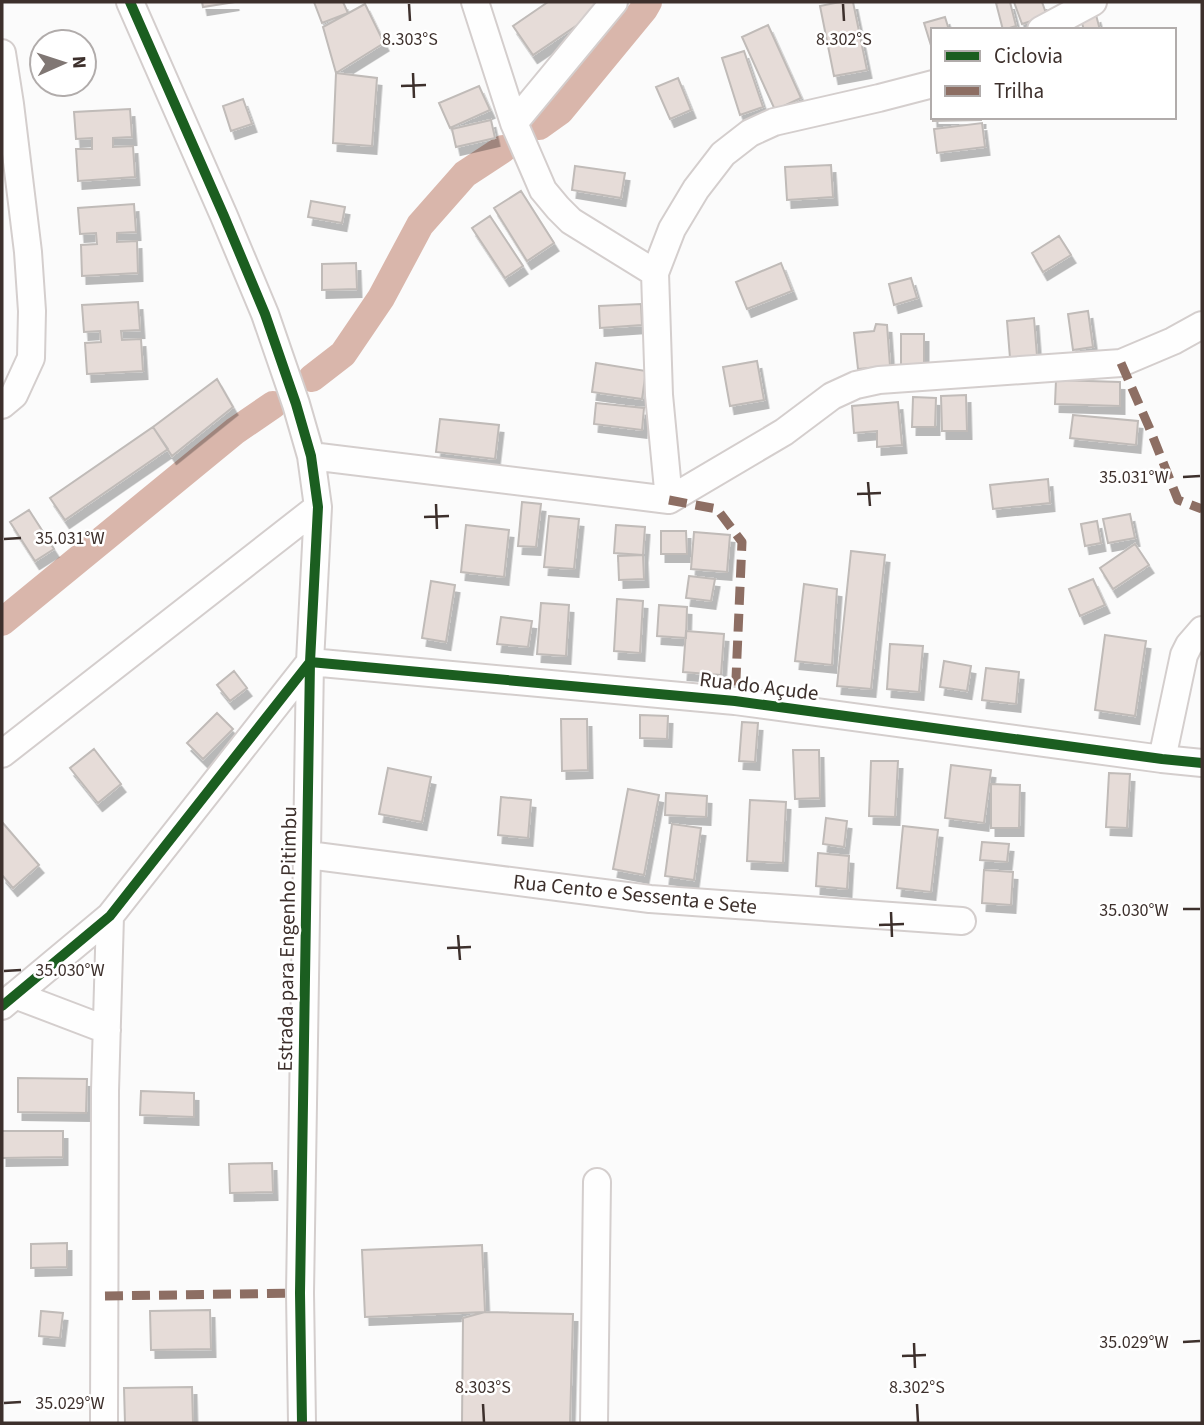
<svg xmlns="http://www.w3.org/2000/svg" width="1204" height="1425" viewBox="0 0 1204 1425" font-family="'Source Sans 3',sans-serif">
<defs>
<filter id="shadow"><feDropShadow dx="4.5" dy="8" stdDeviation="0" flood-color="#0004"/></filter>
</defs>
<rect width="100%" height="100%" fill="#fbfbfb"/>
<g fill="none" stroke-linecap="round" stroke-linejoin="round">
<path stroke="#d9b6ab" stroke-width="28" d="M539 126 560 111 644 9 648 2
M312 378 343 354 381 298 420 225 465 174 503 149
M2 622 235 431 273 405"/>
</g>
<path fill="#e6dcd8" stroke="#c0bbb8" stroke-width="2" filter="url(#shadow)" d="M202 2H235L203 7Z
M314 2H343L348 13 322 23Z
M548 2H596L601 9 533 55 513 26Z
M840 2H853L867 70 834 76 820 6Z
M999 2H1010L1016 26 1003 30 996 3Z
M1014 2H1042L1047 16 1022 24Z
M365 4 384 43 336 73 323 27Z
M1096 15 1100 30H1084L1081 20Z
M945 17 949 30H933V52L924 23Z
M768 25 801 98 775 110 742 37Z
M744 51 763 107 740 115 722 58Z
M336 73 377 78 372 146 333 143Z
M678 78 691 110 670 119 656 87Z
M479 86 490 110 450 128 439 103Z
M932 94 933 117H981V120L933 121Z
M243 99 252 124 231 131 223 106Z
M130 109 132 137 113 138V147L133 146 135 177 78 181 76 149H92V138L76 139 74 112Z
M491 120 495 138 456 147 452 129Z
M982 123 985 147 937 153 934 129Z
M831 165 833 197 787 200 785 167Z
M575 166 625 173 621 198 572 190Z
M521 191 554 243 527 261 494 208Z
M311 201 345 207 342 223 308 217Z
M134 204 136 232 117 233V242L137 241 138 273 82 276 81 245 97 244 96 233 80 234 78 208Z
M490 216 523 266 505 278 472 228Z
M1059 236 1071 255 1043 272 1032 253Z
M356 263 357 289 322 290V264Z
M781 263 792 291 747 309 736 282Z
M911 278 917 298 894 305 889 284Z
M138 302 140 330 121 331 122 340 141 339 143 371 87 374 85 343 101 342 100 331 84 332 82 305Z
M641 304 642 325 600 328 599 306Z
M1088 311 1093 347 1073 350 1068 314Z
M1034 318 1037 356 1010 358 1007 321Z
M876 324 887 325 890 366 858 369 854 333 874 331Z
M901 334H924V370H901Z
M757 361 764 400 730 406 723 367Z
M596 363 646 371 642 399 592 392Z
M217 379 233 407 172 456 153 427Z
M1056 380 1120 382V406L1055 404Z
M966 395 967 431H942L941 396Z
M913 397 936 398 935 427H912Z
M898 402 902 445 877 447V431L854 433 852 406Z
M596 403 644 408 642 430 594 424Z
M1073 415 1138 421 1136 445 1070 438Z
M440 419 499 425 495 459 436 452Z
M153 427 168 449 65 520 50 498Z
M1048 479 1050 503 993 509 990 485Z
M522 502 541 504 536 547 518 546Z
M29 510 54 549 35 561 10 522Z
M1130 514 1135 538 1108 543 1103 519Z
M549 516 579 519 574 569 544 567Z
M1097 521 1101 543 1085 546 1081 524Z
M466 525 509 530 504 577 461 572Z
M616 525 645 527 643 555 614 553Z
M661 531H686L687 554H661Z
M694 532 730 535 727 572 691 569Z
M1135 544 1149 565 1113 589 1100 568Z
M851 551 885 555 871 689 837 686Z
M643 555 644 579 619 580 618 556Z
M689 576 715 579 711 601 686 598Z
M1093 579 1105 605 1080 616 1069 589Z
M431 581 455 585 446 642 422 638Z
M804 584 837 589 832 665 795 661Z
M617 599 643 601 640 653 614 651Z
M541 603 569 605 566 656 537 654Z
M659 605 687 607 686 638 657 636Z
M501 617 532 621 528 647 497 644Z
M686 631 724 634 721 675 683 672Z
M1105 635 1146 641 1135 716 1095 710Z
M890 644 923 646 919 692 887 689Z
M944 661 971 666 967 691 940 687Z
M986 668 1019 672 1016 704 982 700Z
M234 671 247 688 230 701 217 685Z
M217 713 233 729 203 759 187 743Z
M640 715 668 716 667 739 640 738Z
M561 719H587L588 770 562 771Z
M742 722 758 723 755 762 739 761Z
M94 749 121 784 98 803 70 768Z
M793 750H819L820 798 795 799Z
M871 761H898L895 817 869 816Z
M951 765 991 770 984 823 945 818Z
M388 768 431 777 422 822 379 814Z
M1109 773 1130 774 1127 828 1106 827Z
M991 784 1020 785 1019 828H991Z
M628 789 659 795 644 875 613 869Z
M666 793 707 796 706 817 665 815Z
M501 797 531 800 528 838 498 835Z
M750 800 786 802 783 863 747 861Z
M826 818 847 821 844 847 823 844Z
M2 822 39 865 13 888 2 875Z
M672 824 701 828 694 880 665 876Z
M903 826 938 830 931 892 897 888Z
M982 842 1009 844 1007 862 980 860Z
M818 853 849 856 847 889 816 886Z
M984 870 1013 872 1011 905 982 903Z
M18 1078 87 1079 86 1113 18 1112Z
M141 1091 194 1093V1117L140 1115Z
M2 1131H63V1157L2 1158Z
M272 1163 273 1192 230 1193 229 1164Z
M67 1243V1267L31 1268V1244Z
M482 1245 485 1312 365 1317 362 1250Z
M210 1310 211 1349 151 1350 150 1311Z
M41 1311 63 1313 60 1338 39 1336Z
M485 1312 573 1314 570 1423H462L463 1318Z
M192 1387 193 1423H125L124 1388Z"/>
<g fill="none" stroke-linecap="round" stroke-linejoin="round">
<defs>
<path id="minor" d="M130 2 224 216 265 314 296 404 311 456 318 507 310 662 300 1293 302 1423
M475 2 514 123 543 190 558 208 571 221 655 273
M1041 30 1093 2
M2 53 10 104 28 252 32 311 31 358 14 395 2 405
M514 123 614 2
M311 456 669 500 784 432 832 396 856 385 879 380 1121 363 1173 341 1202 325
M669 500 659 395 655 273 672 229 696 189 723 154 750 133 774 122 879 98 933 84
M2 754 318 507
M1162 759 1184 655 1189 645 1202 630
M308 855 650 899 962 921
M15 995 107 1030
M2 1006 110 916 310 662 735 701 1162 759 1202 763
M104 1423 105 1091 110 916
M594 1423 597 1182"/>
</defs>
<use href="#minor" stroke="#d4cecd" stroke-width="30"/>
<use href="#minor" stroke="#fefefe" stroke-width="26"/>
<path stroke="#8d6e63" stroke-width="9" stroke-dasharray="18 9" stroke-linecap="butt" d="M1121 363 1149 427 1178 500 1202 509
M669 500 717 509 742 542 735 701
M105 1296 300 1293"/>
<defs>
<path id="cycleway" d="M130 2 224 216 265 314 296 404 311 456 318 507 310 662 300 1293 302 1423
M2 1006 110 916 310 662 735 701 1162 759 1202 763"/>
</defs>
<use href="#cycleway" stroke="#fff" stroke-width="15"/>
<use href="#cycleway" stroke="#1b5e20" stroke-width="10"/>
</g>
<path fill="none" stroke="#3d302c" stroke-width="2.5" d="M409 4 410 21M843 4 844 21M413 73 414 98M401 86 426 85M1183 477 1200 476M868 482 870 506M857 494 881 493M436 504 437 529M424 517 449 516M4 539 21 538M1183 909H1200M891 912 892 937M879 925 904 924M458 935 460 960M447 948 471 947M4 971 21 970M1183 1342 1200 1341M914 1343 915 1368M902 1356 926 1355M4 1403 21 1402M483 1404 484 1422M917 1404 918 1422"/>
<g text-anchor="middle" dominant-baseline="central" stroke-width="5" stroke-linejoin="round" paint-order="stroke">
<g font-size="21" fill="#3d302c" stroke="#fff">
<text transform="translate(759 686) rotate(7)">Rua do Açude</text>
<text transform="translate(635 894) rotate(6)">Rua Cento e Sessenta e Sete</text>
<text transform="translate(287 939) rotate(-89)">Estrada para Engenho Pitimbu</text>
</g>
</g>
<g font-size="18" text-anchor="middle" fill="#3d302c" stroke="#fff" stroke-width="5" stroke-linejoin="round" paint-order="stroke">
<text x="410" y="45">8.303°S</text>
<text x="844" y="45">8.302°S</text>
<text x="1134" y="483">35.031°W</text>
<text x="70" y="544">35.031°W</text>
<text x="1134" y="916">35.030°W</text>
<text x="70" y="976">35.030°W</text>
<text x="1134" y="1348">35.029°W</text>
<text x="483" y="1393">8.303°S</text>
<text x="917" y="1393">8.302°S</text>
<text x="70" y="1409">35.029°W</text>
</g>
<rect width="1204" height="1425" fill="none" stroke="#3d302c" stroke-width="7"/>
<rect x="931" y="28" width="245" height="91" fill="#ffffff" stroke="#b1acab" stroke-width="2"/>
<rect x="945" y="51" width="35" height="10" fill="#1b5e20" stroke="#b1acab" stroke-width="2"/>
<text x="994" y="63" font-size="21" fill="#3d302c">Ciclovia</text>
<rect x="945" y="86" width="35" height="10" fill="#8d6e63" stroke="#b1acab" stroke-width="2"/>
<text x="994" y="98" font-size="21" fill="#3d302c">Trilha</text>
<g transform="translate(63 63) rotate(87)"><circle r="33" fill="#ffffff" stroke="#b1acab" stroke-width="2"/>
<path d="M0-5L12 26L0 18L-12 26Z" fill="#807774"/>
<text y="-10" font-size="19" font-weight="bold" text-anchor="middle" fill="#3d302c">N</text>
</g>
</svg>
